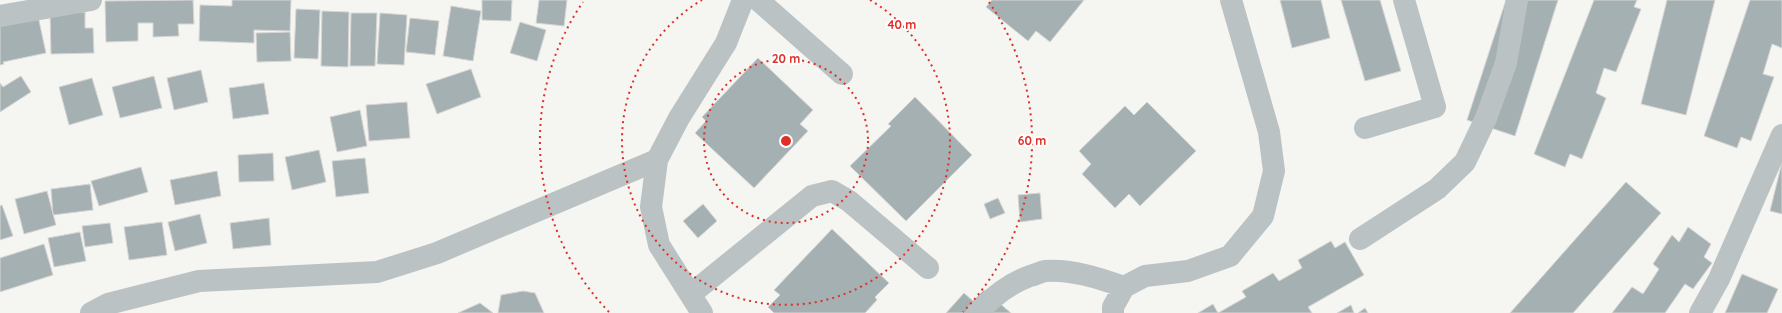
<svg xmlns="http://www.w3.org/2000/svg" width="1782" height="313" viewBox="0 0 1782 313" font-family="Quicksand,sans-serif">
<rect width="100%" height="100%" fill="#f5f5f2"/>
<path fill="#a5b0b3" stroke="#d7d6d4" d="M193 0 194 24H178L179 36 153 37V23H138V41L106 42 105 1Z
M232 0H291L290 31 254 30V43L199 41 200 5 232 6Z
M482 0H512L511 21 482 20Z
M539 0H567L564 26 536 23Z
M992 0H1084L1050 42 1036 31 1028 41 986 7Z
M1280 0H1321L1330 38 1292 48Z
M1341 0H1380L1401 71 1365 81Z
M1506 0H1558L1515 136 1467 120Z
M1594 0H1637L1634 7 1641 9 1616 72 1604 68 1596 93 1606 98 1582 159 1570 154 1565 167 1534 154Z
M1667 0H1715L1686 115 1641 104Z
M1750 0H1782V48L1772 44 1763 74 1774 77 1751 141 1741 137 1737 148 1704 136Z
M451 6 481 11 473 61 443 56Z
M296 9 320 10 318 59 294 58Z
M322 11 349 12 348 67 321 66Z
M50 12H85V28H93L94 53 51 54Z
M351 13H377L375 66H350Z
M380 13 407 15 404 65 377 64Z
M38 16 46 53 3 62 4 64 0 65V24Z
M410 18 439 21 435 55 406 52Z
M520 22 546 30 537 61 510 53Z
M290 32 291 61 257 62 256 33Z
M758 58 813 110 800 124 808 131 754 188 695 133 706 121 702 117Z
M471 69 481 97 437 114 426 84Z
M201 70 208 102 174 110 167 78Z
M21 76 31 92 0 112V83L3 87Z
M154 76 162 108 120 118 112 87Z
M92 78 103 115 69 125 59 87Z
M264 83 269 114 233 119 229 88Z
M915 97 972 155 906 221 850 166 891 126 888 124Z
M407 102 410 138 369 141 366 105Z
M1147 102 1196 151 1140 206 1129 194 1115 208 1082 174 1091 164 1079 151 1125 106 1134 115Z
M360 110 367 146 337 152 330 117Z
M319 150 326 182 292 190 285 157Z
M273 153 274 181 239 182 238 155Z
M365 158 369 193 336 197 332 161Z
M1782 162V214L1770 211Z
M141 167 148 192 99 206 91 181Z
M217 171 221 196 175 205 170 180Z
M1626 182 1661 213 1573 313H1510Z
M90 184 93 210 53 215 51 189Z
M47 191 56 225 24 234 15 199Z
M1040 193 1042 219 1020 222 1018 195Z
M998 198 1005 213 990 219 984 204Z
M703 204 717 221 698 238 683 221Z
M2 205 13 236 0 240V206Z
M200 214 207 243 175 251 168 222Z
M269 218 271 245 233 249 230 223Z
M162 222 167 255 129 260 124 227Z
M110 223 113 243 85 247 82 226Z
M1688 227 1711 244 1704 257 1712 263 1693 289 1685 284 1665 313H1612L1632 287 1643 294 1659 269 1653 264 1672 235 1679 242Z
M832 229 889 283 875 297 877 300 865 313H774L768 307 780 295 774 290Z
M80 232 86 261 54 267 48 238Z
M1331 241 1335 248 1345 242 1364 275 1308 307 1312 313H1198L1213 304 1218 313 1246 297 1242 291 1273 273 1279 281 1302 268 1298 260Z
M44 244 53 275 0 292V258Z
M1742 274 1778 289 1767 313H1725Z
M984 290 1011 313H946L964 293 973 301Z
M523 291 535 293 544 313H498L501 295Z
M480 303 493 313H458Z
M1351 305 1354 313H1337Z
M1365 308 1368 313H1358Z"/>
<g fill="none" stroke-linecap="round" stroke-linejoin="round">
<path stroke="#bbc2c4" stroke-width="22" d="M758 0 842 74
M0 16 91 0
M1365 128 1435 107 1404 0
M1360 239 1437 189 1465 162 1486 118 1506 63 1517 0
M691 294 812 196 832 191 849 201 928 268
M91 313 108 304 199 281 377 272 437 253 657 160
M702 313 659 245 651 207 657 160 679 118 726 43 743 0
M977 313C993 297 1008 284 1030 276 1035 275 1040 272 1045 271 1071 269 1099 278 1124 287
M1113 313V307L1124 287 1145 276 1188 271 1230 256 1263 216 1274 171 1269 132 1231 0
M1700 313 1719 279 1782 135"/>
</g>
<g fill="none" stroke="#df2f28" stroke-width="2" stroke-dasharray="2 4">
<circle cx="786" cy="141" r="82"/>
<path d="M870 0A164 164 0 1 1 702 0"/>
<path d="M609 312A246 246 0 0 1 583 2M989 2A246 246 0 0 1 963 312"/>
</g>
<circle cx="786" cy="141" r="6" fill="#df2f28" stroke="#fff" stroke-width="2"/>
<g font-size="12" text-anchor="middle" font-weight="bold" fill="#df2f28" stroke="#fff" stroke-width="4" stroke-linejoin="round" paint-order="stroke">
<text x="902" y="29">40 m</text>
<text x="786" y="63">20 m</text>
<text x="1032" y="145">60 m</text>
</g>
</svg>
